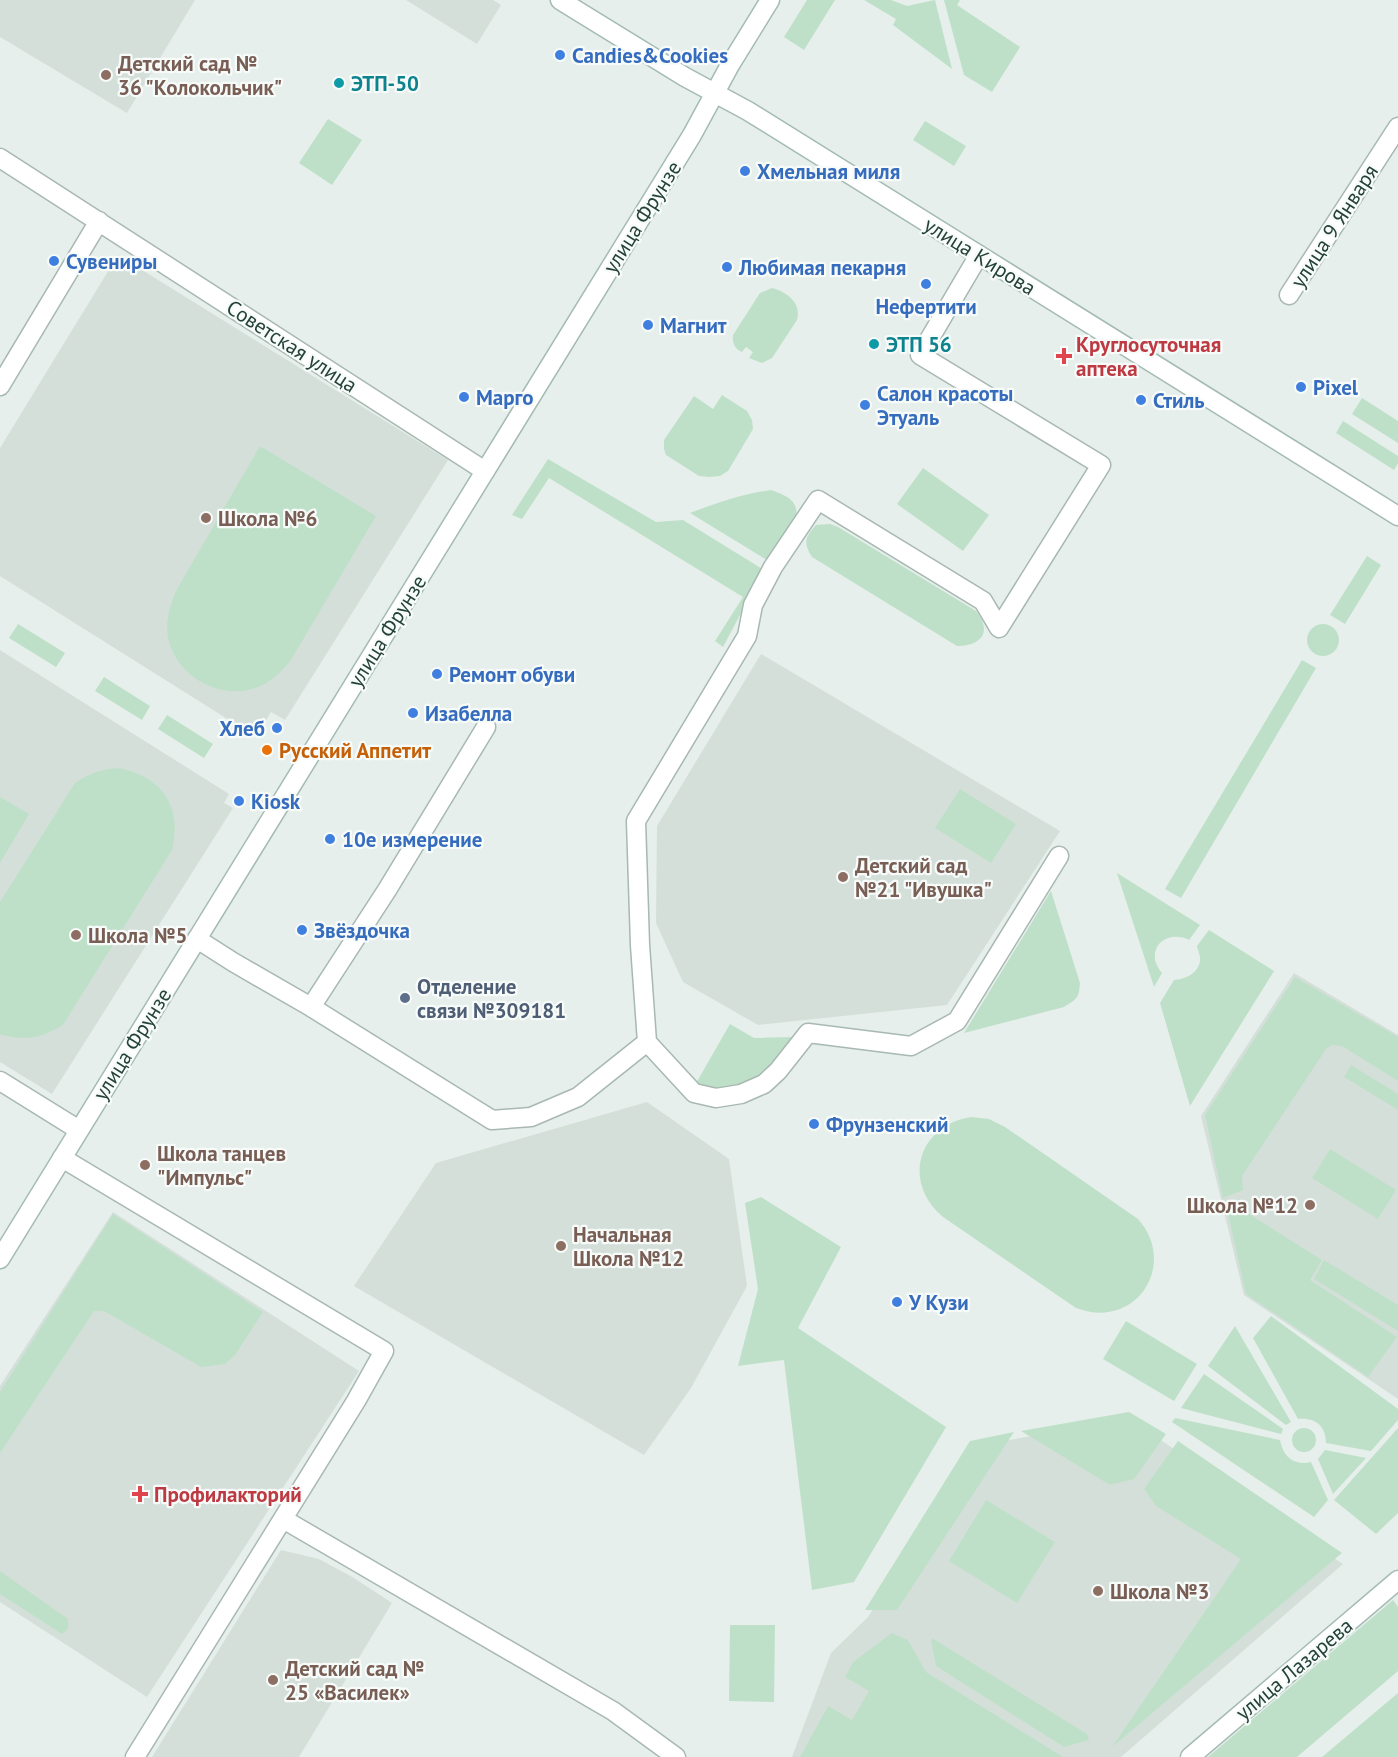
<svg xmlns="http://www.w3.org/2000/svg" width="1398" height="1757" viewBox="0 0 1398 1757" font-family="'PT Sans',sans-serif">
<rect width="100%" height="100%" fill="#e6efeb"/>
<path fill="#d4dfda" d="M0 0H195L127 113 0 37Z
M406 0H493L501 5 477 44Z
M118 255 448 460 285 720 271 712 256 737 0 576V448Z
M0 650 229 794 224 803 233 808 52 1094 0 1062Z
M761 654 1060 831 947 1005 758 1025 683 982 656 923 657 826Z
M1294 973 1398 1035V1399L1244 1295 1201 1116Z
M647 1102 729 1159 747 1286 691 1388 644 1455 354 1286 436 1163Z
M113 1212 359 1371 147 1697 0 1602V1386Z
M1130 1419 1343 1564 1121 1757H792L831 1653 868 1617 974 1446Z
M281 1550 319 1559 354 1578 392 1603 299 1757H152Z"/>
<path fill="#bfe0c8" d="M807 0H835L804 50 784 37Z
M864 0H891L907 6 935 0 952 69 893 25 896 19Z
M944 0H960L957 5 1020 47 992 92 964 75Z
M328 119 362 140 332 185 299 163Z
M925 121 966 146 954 166 913 140Z
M772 288C787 292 802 303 797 320L772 358 762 363 749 358 753 352 746 347 742 352C735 349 732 343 733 335L760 293Z
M722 395 747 411 752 420 753 429 728 471 720 476 709 477 699 476 666 455 664 449V440L694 396 713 409Z
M1362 398 1398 421V443L1352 414Z
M1343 421 1398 456V463L1394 470 1336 433Z
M260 446 376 516 291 660C284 669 277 676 268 682 230 706 177 681 168 638 165 620 170 605 177 589Z
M548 459 656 522 683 520 764 570 723 647 715 641 743 597 549 478 522 519 512 515Z
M923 468 989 515 963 551 897 504Z
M771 490C785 495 799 500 796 517L770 562 690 513C716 503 743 494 771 490Z
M830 524 838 527 976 611C993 632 981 646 957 646L812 557C803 543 805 537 816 525Z
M1367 556 1381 565 1345 624 1330 615Z
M1307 640a16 16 0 1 1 32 0a16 16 0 1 1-32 0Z
M18 624 65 653 56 667 9 638Z
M1302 660 1316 668 1181 898 1165 889Z
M104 677 150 706 142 720 95 691Z
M167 715 213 744 204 758 158 729Z
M120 768C164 778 182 807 172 850L63 1025C41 1038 27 1041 2 1035L0 1034V902L75 783C90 773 102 769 120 768Z
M960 789 1016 824 991 863 935 828Z
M0 797 29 814 0 863Z
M1117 873 1200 925 1189 940C1177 933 1156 937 1155 955 1154 961 1158 968 1162 973L1154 987Z
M1051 891 1080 983C1079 998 1077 999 1064 1007L964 1033Z
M1209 930 1274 971 1190 1106 1160 1003 1174 980C1185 979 1198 974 1200 961 1201 957 1198 951 1197 946Z
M1295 977 1398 1037V1081L1342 1046 1332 1045 1326 1049 1242 1176 1243 1190 1223 1198 1205 1115Z
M730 1024 754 1038 795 1037C787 1046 766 1075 758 1079 740 1089 713 1093 695 1085Z
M1351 1065 1398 1094V1110L1344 1077Z
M971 1117 989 1119 1005 1127 1138 1219C1179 1265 1135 1331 1076 1308L943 1217C902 1183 917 1126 971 1117Z
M1330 1149 1396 1190 1378 1219 1312 1178Z
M761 1197 841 1247 798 1328 946 1427 854 1582 812 1590 784 1360 738 1366 758 1289 745 1203Z
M1245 1205 1246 1212 1322 1260 1310 1280 1397 1337 1368 1377 1246 1294 1227 1209Z
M113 1214 263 1312 235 1355 225 1364 201 1367 104 1311H94L0 1453V1392Z
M1324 1260 1398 1305V1331L1314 1279Z
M1271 1316 1398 1409V1420L1371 1451 1326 1443C1326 1426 1315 1417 1298 1419L1253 1338Z
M1126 1321 1197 1364 1174 1401 1103 1359Z
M1235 1326 1291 1422 1286 1425 1208 1366Z
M1204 1374 1283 1429 1281 1434 1181 1408Z
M1129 1412 1166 1434 1134 1479 1110 1485 1021 1431Z
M1175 1418 1280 1440C1283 1457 1294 1466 1311 1462L1328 1500 1314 1517 1172 1422Z
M1292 1440a12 12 0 1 1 24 0a12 12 0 1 1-24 0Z
M1398 1428V1513L1376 1534 1334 1500Z
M1014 1432 897 1610H865L970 1441Z
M1178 1441 1342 1553 1112 1747 1241 1559 1156 1506 1144 1489Z
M1325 1450 1366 1458 1333 1494 1318 1459Z
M986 1500 1055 1542 1017 1603 949 1561Z
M0 1571 68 1619V1629L62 1634 0 1594Z
M1393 1600 1398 1607V1671L1297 1757H1208Z
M730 1625H775L774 1702 729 1701Z
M892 1633 908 1640 926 1672 1063 1757H800L828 1706 852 1720 869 1691 845 1677 853 1662Z
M932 1638 1087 1734 1089 1740 1064 1747 936 1666 931 1641Z
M1398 1693V1757H1322Z"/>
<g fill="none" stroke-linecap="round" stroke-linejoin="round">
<defs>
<path id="street" d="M0 158 485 471
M1289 295 1398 127
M0 386 99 221
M197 939 233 962 311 1007 492 1120 531 1117 578 1097 647 1042 640 945 636 821 747 636 753 605 773 567 818 500 983 601 999 628 1101 465 920 355 979 255
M311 1007 387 890 486 727
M647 1042 694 1093 716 1098 741 1094 764 1084 778 1071 808 1033 911 1046 957 1021 1059 856
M0 1081 79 1130
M62 1158 384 1351 356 1401 135 1757
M283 1519 613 1711 676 1757"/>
<path id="secondary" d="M560 0 685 77 748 111 1398 516
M0 1259 692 135 730 65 770 0
M1190 1757 1398 1580"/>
</defs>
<use href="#street" stroke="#a8b8b2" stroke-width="21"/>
<use href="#secondary" stroke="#a4bbb3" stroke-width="21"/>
<use href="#street" stroke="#fff" stroke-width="18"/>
<use href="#secondary" stroke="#fff" stroke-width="18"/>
</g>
<g fill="#3f7fe0" stroke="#f7fbf9" stroke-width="2">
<circle cx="560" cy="55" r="6"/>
<circle cx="745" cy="171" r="6"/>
<circle cx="54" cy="261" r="6"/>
<circle cx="727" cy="267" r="6"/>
<circle cx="926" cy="284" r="6"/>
<circle cx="648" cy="325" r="6"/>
<circle cx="1301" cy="387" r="6"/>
<circle cx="464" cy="397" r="6"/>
<circle cx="1141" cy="400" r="6"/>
<circle cx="865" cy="405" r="6"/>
<circle cx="437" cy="674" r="6"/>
<circle cx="413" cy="713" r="6"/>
<circle cx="277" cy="728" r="6"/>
<circle cx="239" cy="801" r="6"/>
<circle cx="330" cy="839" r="6"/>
<circle cx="302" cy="930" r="6"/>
<circle cx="814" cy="1124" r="6"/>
<circle cx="897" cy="1302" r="6"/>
</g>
<g fill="#8d6e63" stroke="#f7fbf9" stroke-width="2">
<circle cx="106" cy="75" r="6"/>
<circle cx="206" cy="518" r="6"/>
<circle cx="843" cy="877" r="6"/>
<circle cx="76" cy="935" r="6"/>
<circle cx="145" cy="1165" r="6"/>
<circle cx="1310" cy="1205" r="6"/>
<circle cx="561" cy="1246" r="6"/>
<circle cx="1098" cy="1591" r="6"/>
<circle cx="273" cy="1680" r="6"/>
</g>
<g fill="#0f9aa8" stroke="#f7fbf9" stroke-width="2">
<circle cx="339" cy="83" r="6"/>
<circle cx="874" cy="344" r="6"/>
</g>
<g fill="#e0444e" stroke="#f7fbf9" stroke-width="2">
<path d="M1061 347h6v6h6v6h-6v6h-6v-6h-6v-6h6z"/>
<path d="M137 1485h6v6h6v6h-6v6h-6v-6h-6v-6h6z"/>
</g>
<circle fill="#e8710a" stroke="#f7fbf9" stroke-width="2" cx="267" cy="750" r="6"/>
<circle fill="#5c6f8a" stroke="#f7fbf9" stroke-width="2" cx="405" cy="998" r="6"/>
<g text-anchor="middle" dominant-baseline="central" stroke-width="4.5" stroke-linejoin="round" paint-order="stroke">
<g font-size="21" font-weight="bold" fill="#366cbe" stroke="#f7fbf9" text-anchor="start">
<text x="572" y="55">Candies&amp;Cookies</text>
<text x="757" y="171">Хмельная миля</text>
<text x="66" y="261">Сувениры</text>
<text x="739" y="267">Любимая пекарня</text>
<text x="926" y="306" text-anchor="middle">Нефертити</text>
<text x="660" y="325">Магнит</text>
<text x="1313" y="387">Pixel</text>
<text x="877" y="393">Салон красоты<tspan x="877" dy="24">Этуаль</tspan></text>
<text x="476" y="397">Марго</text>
<text x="1153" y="400">Стиль</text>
<text x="449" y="674">Ремонт обуви</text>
<text x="425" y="713">Изабелла</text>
<text x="265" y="728" text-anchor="end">Хлеб</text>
<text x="251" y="801">Kiosk</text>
<text x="342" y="839">10е измерение</text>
<text x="314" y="930">Звёздочка</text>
<text x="826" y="1124">Фрунзенский</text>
<text x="909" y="1302">У Кузи</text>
</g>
<g font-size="21" font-weight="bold" fill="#785e54" stroke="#f7fbf9" text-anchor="start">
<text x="118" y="63">Детский сад №<tspan x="118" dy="24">36 "Колокольчик"</tspan></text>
<text x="218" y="518">Школа №6</text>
<text x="855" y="865">Детский сад<tspan x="855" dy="24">№21 "Ивушка"</tspan></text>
<text x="88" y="935">Школа №5</text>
<text x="157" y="1153">Школа танцев<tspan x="157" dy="24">"Импульс"</tspan></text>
<text x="1298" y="1205" text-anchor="end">Школа №12</text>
<text x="573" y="1234">Начальная<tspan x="573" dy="24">Школа №12</tspan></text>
<text x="1110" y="1591">Школа №3</text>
<text x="285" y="1668">Детский сад №<tspan x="285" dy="24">25 «Василек»</tspan></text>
</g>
<g font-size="21" font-weight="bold" fill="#0d838f" stroke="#f7fbf9" text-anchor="start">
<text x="351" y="83">ЭТП-50</text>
<text x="886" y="344">ЭТП 56</text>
</g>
<g font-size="21" fill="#24423a" stroke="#f7fbf9">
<text transform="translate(642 217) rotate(-58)">улица Фрунзе</text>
<text transform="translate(1334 226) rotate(-57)">улица 9 Января</text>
<text transform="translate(980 256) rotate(32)">улица Кирова</text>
<text transform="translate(292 346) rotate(33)">Советская улица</text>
<text transform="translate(387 631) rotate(-58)">улица Фрунзе</text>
<text transform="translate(132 1044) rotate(-58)">улица Фрунзе</text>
<text transform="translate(1294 1669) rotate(-40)">улица Лазарева</text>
</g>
<g font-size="21" font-weight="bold" fill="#be3a42" stroke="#f7fbf9" text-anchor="start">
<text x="1076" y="344">Круглосуточная<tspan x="1076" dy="24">аптека</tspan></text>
<text x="154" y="1494">Профилакторий</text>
</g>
<g font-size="21" font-weight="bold" fill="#c56008" stroke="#f7fbf9" text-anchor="start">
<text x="279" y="750">Русский Аппетит</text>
</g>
<g font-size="21" font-weight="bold" fill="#4e5e75" stroke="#f7fbf9" text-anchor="start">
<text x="417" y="986">Отделение<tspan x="417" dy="24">связи №309181</tspan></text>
</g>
</g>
</svg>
